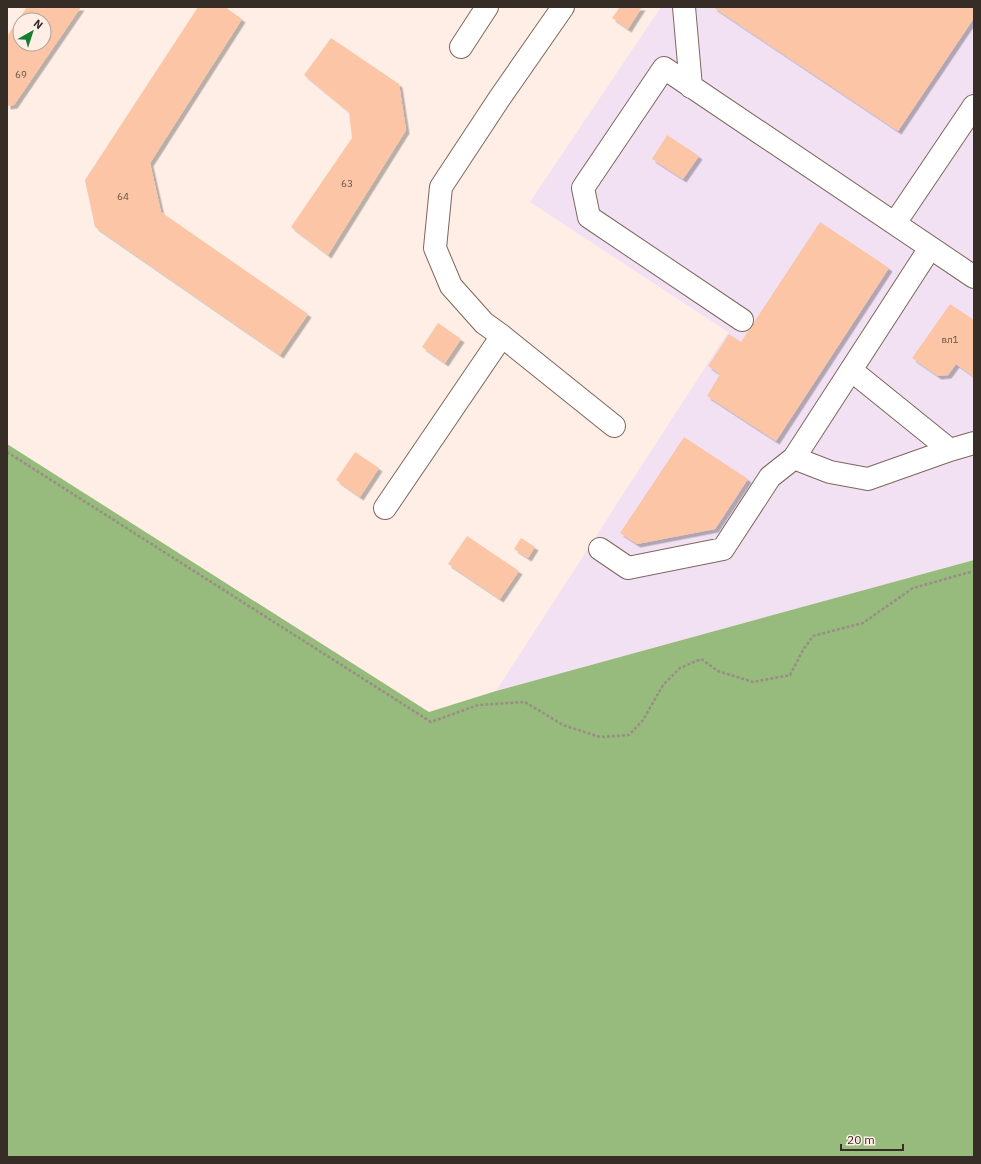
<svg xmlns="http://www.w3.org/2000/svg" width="981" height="1164" viewBox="0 0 981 1164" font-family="'IBM Plex Sans',sans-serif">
<defs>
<filter id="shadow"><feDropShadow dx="3.5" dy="3.5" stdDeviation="0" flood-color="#0004"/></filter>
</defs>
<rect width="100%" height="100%" fill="#feeee5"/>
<path fill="#f2e1f3" d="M661 7H974V560L496 691 728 332 530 202Z"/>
<path fill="#97bb7c" d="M7 444 429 712 496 691 974 560V1157H7Z"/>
<path fill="#fcc6a6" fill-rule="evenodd" filter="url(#shadow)" d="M27 7H81L14 105 7 106V36ZM20 20H44V44H20Z
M198 7H225L242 19 150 163 161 212 308 314 280 355 95 227 85 180Z
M620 7H642L628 29 612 18Z
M713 7H974V18L898 131Z
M331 38 399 84 406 130 328 255 291 227 352 138 349 112 304 75Z
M667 135 699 156 683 179 652 159Z
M820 222 889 268 776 441 707 396 720 374 708 366 729 334 741 342Z
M950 304 974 320V377L956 364 948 375 938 376 912 358Z
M438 323 461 339 445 363 422 347Z
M684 437 748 479 715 529 637 544 620 533Z
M355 452 379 468 360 497 336 480Z
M467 536 519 571 500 599 448 564Z
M521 538 535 547 528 558 514 549Z"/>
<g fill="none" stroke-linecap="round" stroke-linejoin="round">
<defs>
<path id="minor" d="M684 7 691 87
M461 47 487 7
M895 223 974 106
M742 320 589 217 583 188 664 68 974 277
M502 336 614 426
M851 370 950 450
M794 458 830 472 868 479 950 450 974 443
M385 508 502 336 484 323 451 286 435 248 441 187 499 99 563 7
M600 549 628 568 723 549 770 477 794 458 930 248"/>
</defs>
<use href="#minor" stroke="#7e675a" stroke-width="24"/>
<path stroke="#9a8d86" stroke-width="2.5" stroke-dasharray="3 2" stroke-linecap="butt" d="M7 452 431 722 478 705 525 702 563 725 600 737 629 735 643 720 663 685 680 668 701 659 718 671 753 682 790 675 803 650 813 636 863 623 913 588 974 571"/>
<use href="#minor" stroke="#fff" stroke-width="22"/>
</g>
<g text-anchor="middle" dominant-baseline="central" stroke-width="3.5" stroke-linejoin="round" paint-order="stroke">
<g font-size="10" fill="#685347">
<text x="21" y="74">69</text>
<text x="347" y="183">63</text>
<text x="123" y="196">64</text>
<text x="950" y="339">вл1</text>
</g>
</g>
<rect width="981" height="1164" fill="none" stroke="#362d27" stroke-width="16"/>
<g transform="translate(32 32) rotate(39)"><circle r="19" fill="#feeee5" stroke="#aea199"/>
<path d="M0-3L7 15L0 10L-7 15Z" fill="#157d31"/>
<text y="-6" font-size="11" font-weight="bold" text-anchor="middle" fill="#362d27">N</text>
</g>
<path d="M841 1144v6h62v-6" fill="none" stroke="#362d27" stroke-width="2"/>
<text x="847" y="1144" font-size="12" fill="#362d27" stroke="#feeee5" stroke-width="3" paint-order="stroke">20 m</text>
</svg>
